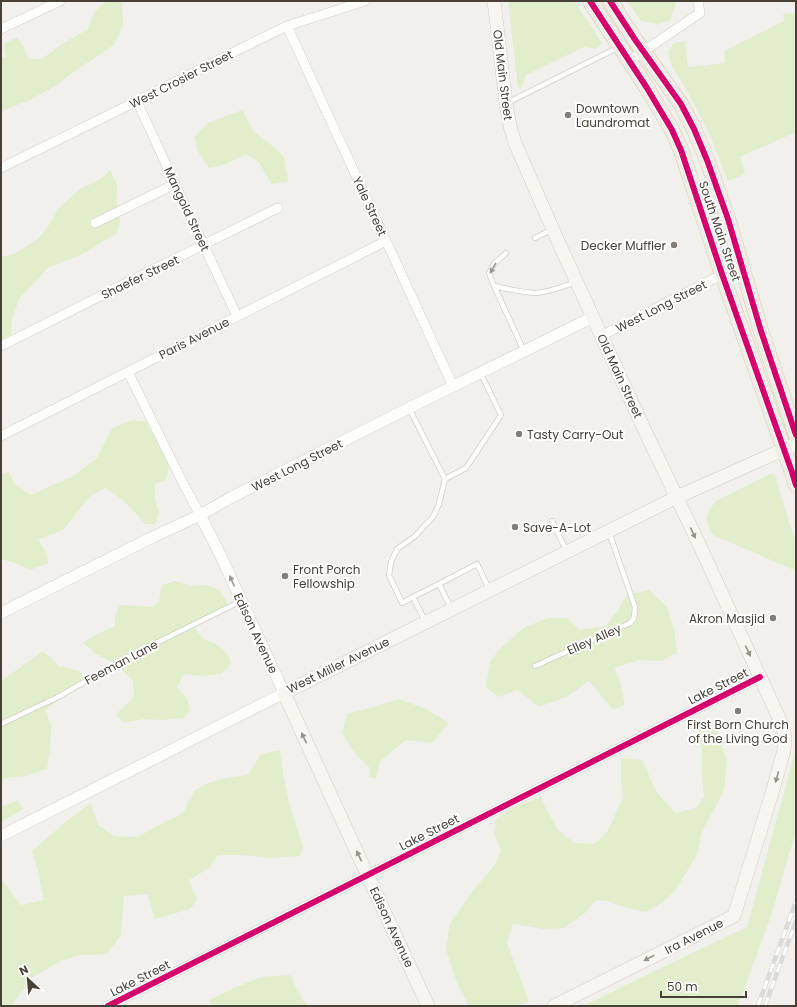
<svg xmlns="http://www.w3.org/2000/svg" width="797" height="1007" viewBox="0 0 797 1007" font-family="Poppins,sans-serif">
<rect width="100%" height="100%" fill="#f2f0ec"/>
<path fill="#e2edcc" d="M106 1H122L123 26 114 45 72 73 57 85 28 101 11 107 1 112V59L6 56 4 43 17 38 24 47 28 59H42L62 44 88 29 95 11Z
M508 1H574L602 43 596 49 584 47 526 75 521 89 518 87Z
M627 1H677L670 21 658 24 641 21Z
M796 13V132L740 157 745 174 728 181 709 133 687 91 671 64 668 52 674 43 685 41 688 67 725 63 724 51 784 21 783 14Z
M242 110 254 132 274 147 284 157 288 182 271 184 259 162 246 154 226 164 209 168 197 150 195 136 208 123Z
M110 170 117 184 116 199 120 220 117 233 79 256 49 267 19 299 12 319 11 335 1 346V257L14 254 38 239 49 225 58 209 79 190 102 178Z
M133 420 146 422 169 466 166 480 155 484V498L159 512 155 524H145C133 510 121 496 105 488L90 496 63 530 38 540 46 552 48 563 30 570 15 563 1 559V509H2L1 508V475L9 472 16 485 31 495 73 476 97 458 112 428Z
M772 473 775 475 792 531 796 541V571L713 535C705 521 705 514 716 501Z
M175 581 191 586 206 585 219 590 227 601V608L193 625 202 638 218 645 229 656 231 665 221 674 202 676 184 674 177 688 187 698 190 711 183 718 162 720 144 719 123 723 116 714 134 697 133 680 112 662 96 654 83 643 97 634 115 626V615L120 605 153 607 159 601 162 585Z
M649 590 667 607 674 629 677 653 661 661 639 660 614 668 619 678 625 705 613 710 589 681 566 697 539 707 518 690 498 697 486 687 490 662 498 651 523 628 548 618H567L580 630 606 626 618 610 627 595Z
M43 651 59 666 80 671 86 685 58 700 45 710 51 725 50 751 47 769 25 776 7 778 1 781V681Z
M398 699 424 708 449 723 432 743 406 740 380 761 376 779 369 777 370 768 356 755 342 733 347 714 377 706Z
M709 718 720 738 727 762 724 790 701 834 698 853 675 891 663 902 646 912 623 907 608 901 596 900 585 913 564 928 544 929 513 924 507 943 529 1001 519 1006H469L457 983 446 950 450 923 475 888 494 866 501 851 494 834 496 819 517 806 540 797 558 830 574 843 594 844 607 832 623 798 621 778V758L642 760 656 791 675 813 696 808 704 797 702 775V750L697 725Z
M796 748V831L771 916 738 1006H583L646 975 747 927Z
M280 750 284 779 289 803 303 847 300 856 272 858 242 855H218L209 868 189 880 197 900 190 909 155 919 147 894 124 896 121 935 107 954 80 955 61 961 33 977 13 1003V1006H1V879L21 905 44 900 37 867 32 851 68 820 91 803 98 825 114 836 138 837 155 827 183 813 194 791 208 783 225 778 248 775 261 754Z
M18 800 23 809 1 822V806H4Z
M290 975 302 999 308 1006H212L209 1000 232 989 261 977Z"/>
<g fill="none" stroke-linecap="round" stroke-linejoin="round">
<defs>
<path id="service" d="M507 103 617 48
M535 238 551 230
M506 253 494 264 489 273 494 286 524 351
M494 286C507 289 521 292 534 293 546 293 565 286 576 282
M409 408 445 479 439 504 433 517 414 537 397 549 391 562 389 575 402 603 413 597 425 621
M445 479 466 468 501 415 480 372
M552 521 566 550
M439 584 477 564 489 589
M413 597 439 584 451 608
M535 666 630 623 634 618 635 607 609 532
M1 724 60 696 122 660 241 601"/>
<path id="minor" d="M287 26 453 386
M1 29 60 1
M629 61 700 13 698 1
M137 101 175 184 237 316
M1 168 137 101 252 43 287 26 365 1
M95 223 175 184
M601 336 741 265
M1 346 146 273 278 208
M128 372 182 481 200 515
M1 436 386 241
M108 1006 760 677"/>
<path id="tertiary" d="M1 613 153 537 200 515 232 497 409 408 593 317
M1 836 284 693 219 552 200 515"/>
<path id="secondary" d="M494 1 506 103 510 126 515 143 557 239 646 433 700 546 778 716 784 732 785 739 784 750 772 793 734 916 554 1006
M428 1006 336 807 284 693 677 497 796 444"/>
<path id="primary" d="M590 1 647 88 672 130 681 150 722 274 792 472 796 485
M610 1 636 41 681 104 694 129 707 160 728 219 761 331 796 435"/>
</defs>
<use href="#service" stroke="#d0cec9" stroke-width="6"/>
<use href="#minor" stroke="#d0cec9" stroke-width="10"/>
<use href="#tertiary" stroke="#d0cec9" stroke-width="12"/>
<use href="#secondary" stroke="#d2cdc3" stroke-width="14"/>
<use href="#primary" stroke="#d5cbb9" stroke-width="16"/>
<use href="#service" stroke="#fdfdfc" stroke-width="4.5"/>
<use href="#minor" stroke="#fdfdfc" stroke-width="9"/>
<use href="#tertiary" stroke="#fdfdfc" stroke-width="11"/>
<use href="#secondary" stroke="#f7f5ef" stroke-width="13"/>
<use href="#primary" stroke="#f2ede4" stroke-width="15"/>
<defs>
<path id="rail" d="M758 1006 796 901
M765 1006 796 921"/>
</defs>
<use href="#rail" stroke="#dadad9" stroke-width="4.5"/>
<use href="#rail" stroke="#fff" stroke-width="3" stroke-dasharray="9" stroke-linecap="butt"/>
<defs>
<path id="cycleway" d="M590 1 647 88 672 130 681 150 722 274 792 472 796 485
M610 1 636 41 681 104 694 129 707 160 728 219 761 331 796 435
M108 1006 760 677"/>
</defs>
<use href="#cycleway" stroke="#fff" stroke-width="8"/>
<use href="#cycleway" stroke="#d6006c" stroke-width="6"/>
</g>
<defs><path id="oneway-solid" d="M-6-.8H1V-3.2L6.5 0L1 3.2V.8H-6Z"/></defs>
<g fill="#9a9690">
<use href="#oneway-solid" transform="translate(493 268) rotate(120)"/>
<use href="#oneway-solid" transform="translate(232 581) rotate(-114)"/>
</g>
<g fill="#97928a">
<use href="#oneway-solid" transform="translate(693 533) rotate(65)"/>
<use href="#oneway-solid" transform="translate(748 651) rotate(65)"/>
<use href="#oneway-solid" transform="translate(304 738) rotate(-115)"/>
<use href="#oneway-solid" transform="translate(777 777) rotate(105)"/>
<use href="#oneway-solid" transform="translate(359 856) rotate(-115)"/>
<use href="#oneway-solid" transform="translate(649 958) rotate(153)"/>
</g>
<g fill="#847e76" stroke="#fff" stroke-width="1.5">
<circle cx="568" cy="115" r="4"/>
<circle cx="674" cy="245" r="4"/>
<circle cx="519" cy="434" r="4"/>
<circle cx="515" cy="527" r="4"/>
<circle cx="285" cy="576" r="4"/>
<circle cx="773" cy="618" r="4"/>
<circle cx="738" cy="711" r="4"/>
</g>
<g text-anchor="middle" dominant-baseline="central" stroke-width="4" stroke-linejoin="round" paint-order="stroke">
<g font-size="12" fill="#494137" stroke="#fff">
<text transform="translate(503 75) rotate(83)">Old Main Street</text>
<text transform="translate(181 79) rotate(-27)">West Crosier Street</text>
<text transform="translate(370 206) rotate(65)">Yale Street</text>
<text transform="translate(187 209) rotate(65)">Mangold Street</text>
<text transform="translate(720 231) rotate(71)">South Main Street</text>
<text transform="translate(140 277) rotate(-26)">Shaefer Street</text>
<text transform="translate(661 306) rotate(-27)">West Long Street</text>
<text transform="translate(194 338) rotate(-27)">Paris Avenue</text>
<text transform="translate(620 376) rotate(65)">Old Main Street</text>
<text transform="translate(297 465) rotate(-27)">West Long Street</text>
<text transform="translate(256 633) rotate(65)">Edison Avenue</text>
<text transform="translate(594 639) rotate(-24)">Elley Alley</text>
<text transform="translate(121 662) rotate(-28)">Feeman Lane</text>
<text transform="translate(338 665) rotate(-26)">West Miller Avenue</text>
<text transform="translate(718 686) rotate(-27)">Lake Street</text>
<text transform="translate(429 832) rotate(-27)">Lake Street</text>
<text transform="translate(392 927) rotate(65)">Edison Avenue</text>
<text transform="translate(694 936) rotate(-27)">Ira Avenue</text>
<text transform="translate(140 978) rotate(-27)">Lake Street</text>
</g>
<g font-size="12" fill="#494137" stroke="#fff" text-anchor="start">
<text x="576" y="108">Downtown<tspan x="576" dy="14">Laundromat</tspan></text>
<text x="666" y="245" text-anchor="end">Decker Muffler</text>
<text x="527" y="434">Tasty Carry-Out</text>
<text x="523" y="527">Save-A-Lot</text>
<text x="293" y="569">Front Porch<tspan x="293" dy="14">Fellowship</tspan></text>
<text x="765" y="618" text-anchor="end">Akron Masjid</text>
<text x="738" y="724" text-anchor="middle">First Born Church<tspan x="738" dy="14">of the Living God</tspan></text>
</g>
</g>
<rect width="797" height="1007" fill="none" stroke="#494137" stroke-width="4"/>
<g transform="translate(28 979) rotate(334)" stroke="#ffffff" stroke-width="3" paint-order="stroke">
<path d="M0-3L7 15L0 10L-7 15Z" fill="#494137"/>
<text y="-6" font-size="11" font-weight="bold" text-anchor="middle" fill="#494137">N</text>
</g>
<path d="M661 991v6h85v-6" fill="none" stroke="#494137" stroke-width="2"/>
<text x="667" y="991" font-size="12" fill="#494137" stroke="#ffffff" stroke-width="3" paint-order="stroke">50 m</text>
</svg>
